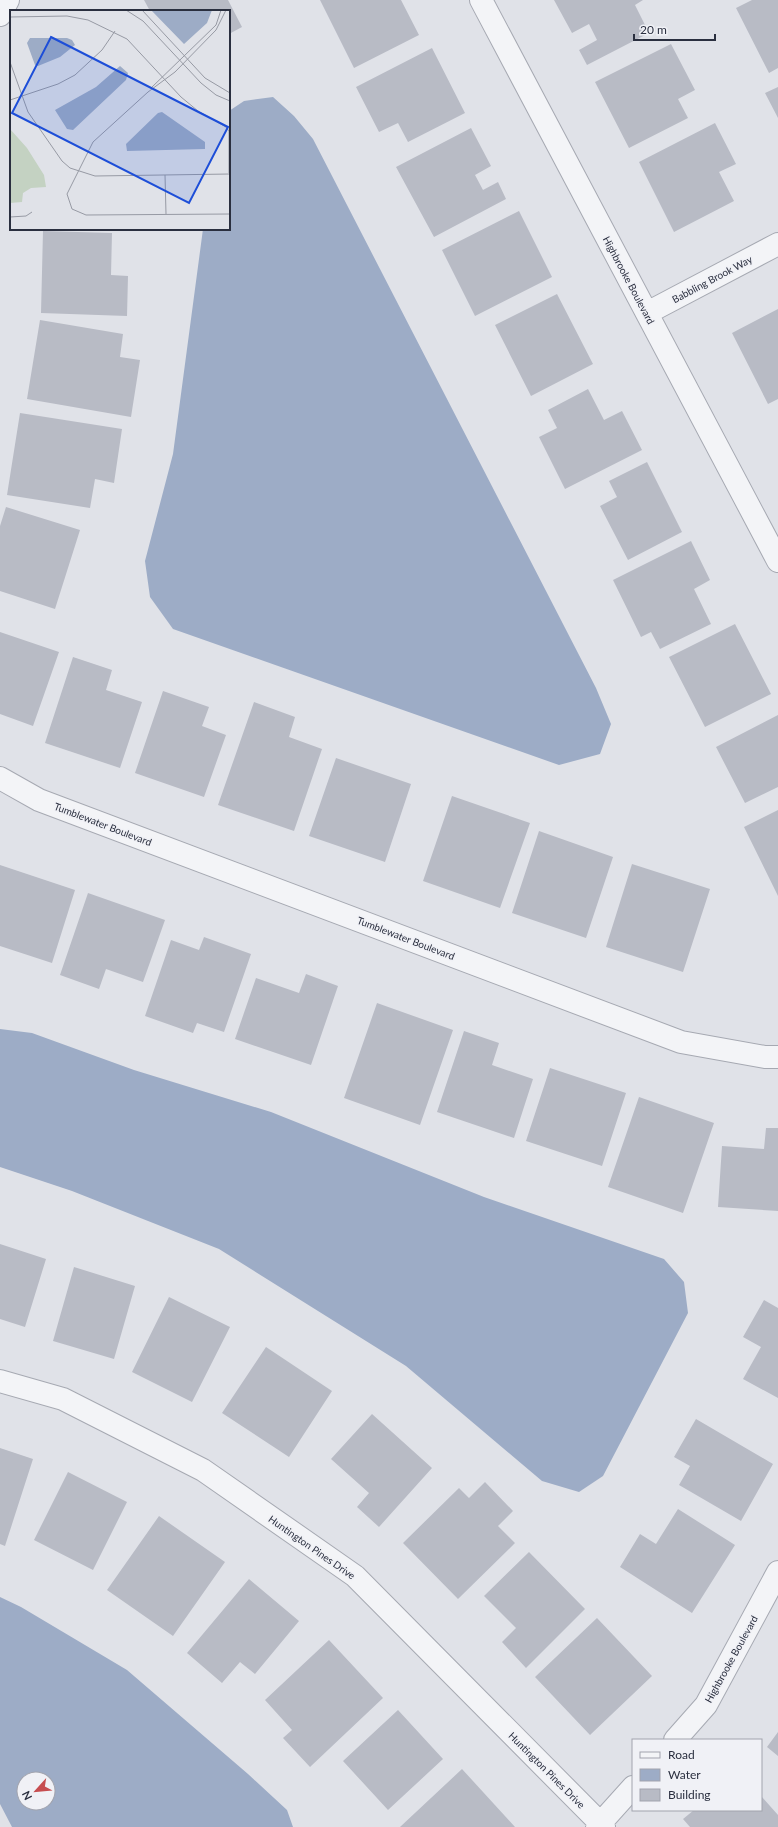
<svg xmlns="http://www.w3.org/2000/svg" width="778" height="1827" viewBox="0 0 778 1827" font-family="Lato,sans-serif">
<rect width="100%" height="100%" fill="#e0e2e8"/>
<path fill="#9dacc6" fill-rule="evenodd" d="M273 97 294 116 313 139 596 688 611 724 600 754 559 765 173 629 150 597 145 561 173 454 203 229H229V111L244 101Z
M0 1029 32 1033 134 1070 271 1112 484 1197 664 1259 684 1282 688 1313 603 1476 579 1492 542 1481 406 1366 219 1249 72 1191 0 1167Z
M0 1597 21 1607 127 1670 248 1774 287 1810 293 1827H12L0 1804ZM24 1779H48V1803H24Z"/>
<path fill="#b8bbc5" d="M144 0H228L242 27 229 34V11H150Z
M320 0H401L419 35 354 68Z
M554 0H643L635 5 649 33 587 65 579 50 597 40 589 24 572 33Z
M752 0H778V68L769 73 736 8Z
M671 44 695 90 678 99 688 118 629 148 595 82Z
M432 48 465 113 408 142 398 123 379 132 356 87Z
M778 87V118L765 93Z
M715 123 736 164 719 172 734 201 674 232 639 162Z
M471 128 491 166 475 175 483 190 498 182 506 199 434 237 396 167Z
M519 211 552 277 475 316 442 250Z
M43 231 112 233 111 275 128 276 127 316 41 313Z
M557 294 593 364 531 396 495 325Z
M778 309V399L768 404 732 333Z
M40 320 123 334 120 357 140 360 131 417 27 399Z
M588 389 604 420 622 411 642 450 565 489 539 437 557 428 548 410Z
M20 413 122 429 114 483 95 479 90 508 7 495Z
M647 462 682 532 628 560 600 506 617 497 609 481Z
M6 507 80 530 55 609 0 591V526Z
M691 541 710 580 694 589 711 624 660 649 651 632 641 637 613 580Z
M735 624 771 694 705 727 669 657Z
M0 632 59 652 33 726 0 714Z
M73 657 112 670 106 690 142 702 120 768 45 743Z
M163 691 209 707 202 726 226 735 204 797 135 773Z
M254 702 295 717 289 737 322 749 294 831 218 805Z
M778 715V787L745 803 716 747Z
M336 758 411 784 385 862 309 836Z
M452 796 530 823 500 908 423 881Z
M778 810V896L744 827Z
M539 831 613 857 586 938 512 913Z
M632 864 710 889 683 972 606 947Z
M0 865 75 890 52 963 0 946Z
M88 893 165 920 143 982 106 969 99 989 60 975Z
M204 937 251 954 224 1032 197 1023 193 1033 145 1016 171 940 199 950Z
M306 974 338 986 311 1065 235 1039 256 978 299 993Z
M377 1003 453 1030 420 1125 344 1098Z
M464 1031 499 1043 492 1065 533 1079 514 1138 437 1112Z
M550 1068 626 1093 602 1166 526 1141Z
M639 1097 714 1123 683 1213 608 1187Z
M766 1128H778V1211L718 1207 722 1146 764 1149Z
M0 1244 46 1259 25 1327 0 1319Z
M74 1267 135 1286 114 1359 53 1341Z
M169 1297 230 1327 192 1402 132 1372Z
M764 1300 778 1308V1398L743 1379 761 1347 743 1337Z
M266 1347 332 1391 289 1457 222 1413Z
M372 1414 432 1468 379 1527 357 1507 369 1493 331 1459Z
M696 1419 773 1464 741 1521 679 1485 690 1466 674 1457Z
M0 1448 33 1459 5 1546 0 1544Z
M68 1472 127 1502 93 1570 34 1540Z
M485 1482 513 1511 498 1526 515 1543 458 1599 403 1543 459 1488 469 1498Z
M678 1509 735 1545 692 1613 620 1567 640 1534 656 1544Z
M159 1516 225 1562 173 1636 107 1590Z
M529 1552 585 1609 526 1668 502 1642 516 1628 484 1596Z
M249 1579 299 1621 255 1674 240 1662 222 1683 187 1653Z
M597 1618 652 1676 590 1735 535 1677Z
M329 1640 383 1698 310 1767 283 1738 292 1730 265 1700Z
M398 1710 443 1759 388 1810 343 1761Z
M778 1732V1756L767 1747Z
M462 1769 515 1827H400Z
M761 1796 778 1815V1827H690L683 1819 694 1810H761Z"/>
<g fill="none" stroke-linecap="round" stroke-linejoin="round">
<defs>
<path id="minor" d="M481 0 778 561
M0 15 8 0
M647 313 778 244
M0 778 39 800 681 1042 765 1057H778
M0 1381 63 1399 203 1470 355 1576 604 1827
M675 1740 706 1705 778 1572
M597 1827 633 1787"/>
</defs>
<use href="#minor" stroke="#a6a9b2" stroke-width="24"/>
<use href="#minor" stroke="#f3f4f7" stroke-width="22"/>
</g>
<g text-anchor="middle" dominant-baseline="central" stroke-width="3" stroke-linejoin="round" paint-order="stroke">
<g font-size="10" fill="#2a2f3f" stroke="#f0f1f6">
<text transform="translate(712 279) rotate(-28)">Babbling Brook Way</text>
<text transform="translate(629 280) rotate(62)">Highbrooke Boulevard</text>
<text transform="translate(103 824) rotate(21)">Tumblewater Boulevard</text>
<text transform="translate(406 938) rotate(21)">Tumblewater Boulevard</text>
<text transform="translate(312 1547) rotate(35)">Huntington Pines Drive</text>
<text transform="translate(731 1659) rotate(-61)">Highbrooke Boulevard</text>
<text transform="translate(547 1770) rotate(45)">Huntington Pines Drive</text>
</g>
</g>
<g transform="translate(10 10)">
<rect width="220" height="220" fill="#e0e2e8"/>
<path d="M0 119 17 138 34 165 36 177 21 178 13 183 12 192 0 193Z" fill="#c4d2c2"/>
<path d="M141 0H202L197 13 174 34ZM20 28H57L62 30 65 35 50 47 28 56 25 55 17 33ZM110 56 118 63 116 70 63 120 57 119 45 100 86 77ZM152 102 195 132V139L117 141 116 134 148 103Z" fill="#9dacc6"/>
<path fill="none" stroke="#979aa4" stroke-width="1" d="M116 0 133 11 191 73 206 85 220 91M132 0 195 68 220 83M216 0 206 20 165 62 138 82 83 132 57 184 62 199 76 205 220 204M0 7 57 6 78 10 117 29 171 87 188 101 216 117 219 121V163M0 52 18 102 52 151 60 158 85 166 220 164M141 78 206 15 211 0M0 90 48 74 65 65 92 40 105 21M155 165 156 204M0 207 16 206 22 202"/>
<path fill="#1d4ed8" fill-opacity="0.15" stroke="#1d4ed8" stroke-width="2" d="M41 27 218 117 179 193 2 103Z"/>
<rect width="220" height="220" fill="none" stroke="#2a2f3f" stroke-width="2"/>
</g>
<rect x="632" y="1739" width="130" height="72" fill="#f0f1f6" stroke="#a1a3ad"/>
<rect x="640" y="1752" width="20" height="6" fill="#f3f4f7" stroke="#a1a3ad"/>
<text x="668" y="1759" font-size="12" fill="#2a2f3f">Road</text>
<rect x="640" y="1769" width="20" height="12" fill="#9dacc6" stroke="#a1a3ad"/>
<text x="668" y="1779" font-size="12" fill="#2a2f3f">Water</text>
<rect x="640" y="1789" width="20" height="12" fill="#b8bbc5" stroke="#a1a3ad"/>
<text x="668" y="1799" font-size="12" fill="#2a2f3f">Building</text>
<g transform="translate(36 1791) rotate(243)"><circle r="19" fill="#f0f1f6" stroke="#a1a3ad"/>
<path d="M0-3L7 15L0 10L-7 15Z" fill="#c64d50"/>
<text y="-6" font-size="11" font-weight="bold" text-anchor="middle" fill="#2a2f3f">N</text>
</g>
<path d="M634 34v6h81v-6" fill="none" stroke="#2a2f3f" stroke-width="2"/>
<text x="640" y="34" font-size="12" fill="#2a2f3f" stroke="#f0f1f6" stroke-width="3" paint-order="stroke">20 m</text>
</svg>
